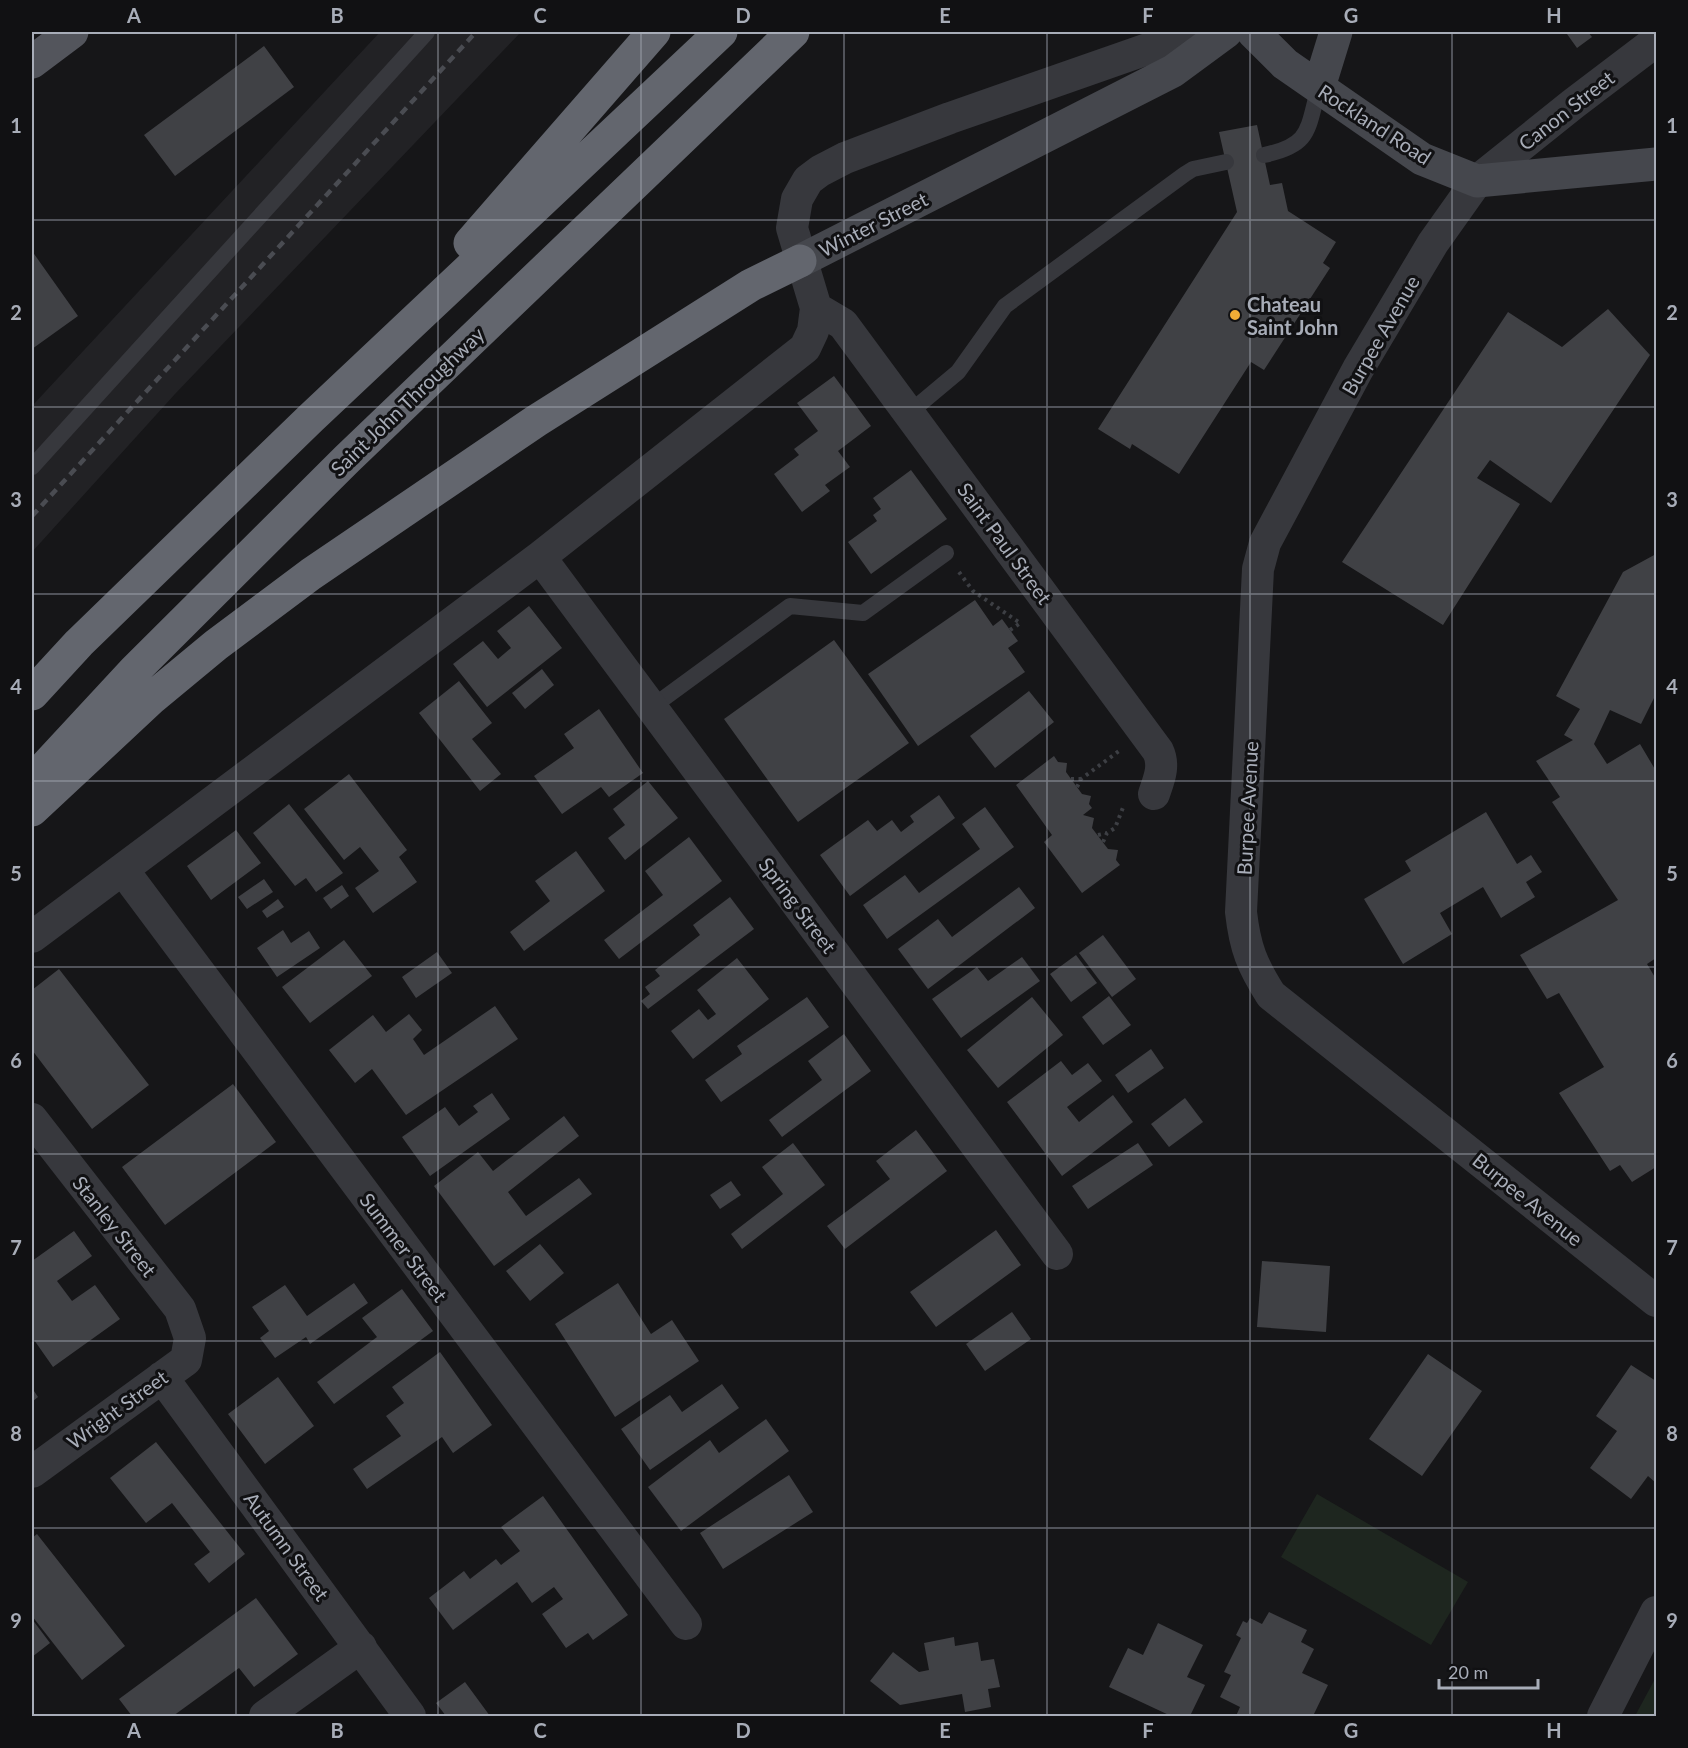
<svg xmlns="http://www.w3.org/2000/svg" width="1688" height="1748" viewBox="0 0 1688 1748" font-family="Lato,sans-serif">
<rect width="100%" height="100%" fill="#161618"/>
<path fill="#222225" d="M380 32H521L175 394 32 552V406Z"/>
<path fill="#1e261f" d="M1317 1494 1468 1582 1431 1645 1281 1557Z
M1656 1677V1716H1635Z"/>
<path fill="#404145" d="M1570 32H1588L1592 37 1577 48 1567 34Z
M264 46 294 87 175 176 144 135Z
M1257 125 1270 185 1282 183 1288 211 1336 242 1323 263 1330 268 1264 370 1251 362 1179 474 1132 444 1130 449 1098 429 1237 212 1219 132Z
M32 251 78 316 32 349Z
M1608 309 1650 355 1551 503 1490 460 1477 478 1520 504 1443 625 1342 562 1508 312 1562 347Z
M834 376 871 426 838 451 850 467 825 485 830 491 802 512 774 474 799 455 794 449 818 431 797 403Z
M911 470 947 519 871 574 848 542 877 521 873 515 881 509 873 498Z
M1656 554V694L1641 724 1610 710 1594 744 1607 764 1640 744 1656 771V958L1647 964 1656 979V1167L1632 1182 1620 1165 1610 1171 1559 1093 1604 1067 1559 993 1547 999 1520 955 1618 900 1552 802 1560 797 1536 761 1573 740 1564 735 1580 709 1556 696 1623 572Z
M975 600 993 626 1002 619 1018 641 1008 648 1025 672 918 746 868 674Z
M529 606 562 648 487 707 453 664 483 641 498 659 511 648 497 631Z
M834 640 909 743 798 822 724 719Z
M542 669 554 685 525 709 512 693Z
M459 681 492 723 472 739 501 774 480 791 419 713Z
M1029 691 1054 722 995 768 970 736Z
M599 709 643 773 609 797 601 787 562 814 534 776 574 748 564 734Z
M1054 756 1058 762 1067 763 1066 772 1082 794 1091 796 1089 804 1092 808 1083 815 1094 818 1092 828 1108 849 1118 850 1116 860 1120 865 1082 893 1044 842 1052 835 1016 785Z
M349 774 407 850 399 857 417 882 373 913 355 888 379 871 360 847 344 860 304 809Z
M648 781 678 818 625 860 608 838 625 825 613 809Z
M939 795 955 818 850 896 820 855 868 820 877 831 892 820 901 832 914 822 910 816Z
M289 804 343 873 316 892 306 878 295 886 253 833Z
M985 807 1014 847 887 939 863 905 905 875 919 893 980 849 962 824Z
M1486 812 1517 864 1531 855 1542 872 1526 882 1535 897 1501 918 1483 887 1440 913 1452 934 1403 964 1364 899 1411 871 1405 861Z
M236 830 261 863 211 900 187 866Z
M689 837 722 881 619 959 604 940 663 895 645 871Z
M576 851 605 891 524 951 510 932 550 901 535 881Z
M264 879 273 892 247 909 238 897Z
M342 885 349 896 331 909 323 898Z
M1019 887 1035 908 928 989 898 949 938 919 952 937Z
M730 897 754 929 648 1009 641 1001 650 994 645 987 660 976 655 970 700 935 693 925Z
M278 899 284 907 267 918 262 911Z
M283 930 291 943 309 931 320 948 277 977 257 948Z
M1103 935 1136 979 1112 997 1079 953Z
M344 940 372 976 310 1023 282 987Z
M437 952 452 973 416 998 402 977Z
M1076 955 1097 983 1071 1002 1050 974Z
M1022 957 1040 981 961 1038 932 999 977 967 988 981Z
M737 958 769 999 693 1059 671 1031 699 1009 708 1020 716 1014 697 990Z
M59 969 149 1085 92 1129 32 1050V990Z
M1109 996 1131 1025 1103 1045 1082 1017Z
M807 997 829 1027 721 1102 705 1080 742 1054 737 1046Z
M1032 997 1063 1035 998 1088 967 1050Z
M495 1006 518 1039 406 1115 372 1069 355 1083 329 1050 373 1015 386 1032 409 1014 422 1030 413 1039 424 1055Z
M844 1034 871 1071 782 1137 769 1120 822 1080 808 1061Z
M1151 1049 1164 1068 1128 1093 1115 1075Z
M1061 1061 1072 1075 1088 1063 1102 1081 1067 1107 1079 1122 1113 1095 1133 1122 1062 1176 1007 1102Z
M233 1084 276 1142 165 1225 122 1167Z
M492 1093 510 1119 430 1176 402 1137 445 1107 459 1126 478 1112 473 1106Z
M1185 1098 1203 1122 1169 1147 1151 1124Z
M564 1116 579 1136 508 1192 526 1216 579 1178 592 1194 494 1266 434 1186 478 1152 493 1171Z
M916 1130 947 1171 845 1249 827 1226 890 1179 876 1161Z
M793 1143 825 1185 742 1249 731 1234 783 1194 762 1167Z
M1138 1143 1153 1165 1088 1209 1072 1186Z
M731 1181 741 1195 720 1209 710 1195Z
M996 1230 1021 1265 936 1327 910 1292Z
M74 1231 92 1256 57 1281 72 1301 95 1285 120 1319 53 1367 32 1337V1300L34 1298 32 1294V1261Z
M540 1244 564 1273 530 1301 506 1271Z
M1262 1261 1330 1266 1326 1332 1257 1327Z
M354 1283 368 1303 310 1344 306 1337 275 1358 260 1338 269 1331 252 1307 285 1285 307 1316Z
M618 1283 651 1334 672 1320 699 1361 615 1417 555 1324Z
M402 1289 433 1331 334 1404 317 1382 377 1337 362 1318Z
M1012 1312 1031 1339 985 1371 966 1344Z
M440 1352 492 1425 453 1453 442 1437 367 1489 353 1469 401 1436 386 1416 404 1403 392 1387Z
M1428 1354 1482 1391 1422 1476 1369 1439Z
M1631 1365 1656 1381V1483L1648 1476 1631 1499 1590 1468 1617 1431 1596 1416Z
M278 1377 314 1426 265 1464 228 1414Z
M722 1384 739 1408 650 1470 621 1429 670 1395 682 1412Z
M32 1388 38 1397 32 1402Z
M766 1419 789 1451 681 1531 648 1487 710 1440 719 1453Z
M156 1442 245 1554 209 1583 194 1564 210 1552 172 1503 146 1523 110 1478Z
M789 1475 813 1512 723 1569 700 1533Z
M543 1496 628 1615 593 1640 588 1633 566 1648 542 1614 563 1599 554 1587 532 1603 517 1582 453 1630 429 1598 464 1571 470 1579 496 1559 501 1565 520 1551 501 1527Z
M37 1534 125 1646 82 1680 32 1616V1538Z
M256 1598 298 1654 254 1687 239 1668 173 1716H132L119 1699Z
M1269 1612 1307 1630 1301 1642 1314 1649 1302 1673 1328 1685 1313 1716H1236L1240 1707 1220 1697 1231 1675 1224 1672 1241 1638 1236 1635 1243 1621 1247 1623 1250 1618 1262 1624Z
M32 1619 50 1643 32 1657Z
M1158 1623 1203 1645 1187 1677 1205 1685 1190 1716H1171L1109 1687 1128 1648 1143 1655Z
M954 1637 955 1646 978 1642 981 1661 994 1659 1000 1687 988 1689 991 1707 965 1712 962 1694 900 1705 870 1681 893 1652 919 1672 929 1670 924 1643Z
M465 1682 490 1716H446L436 1703Z"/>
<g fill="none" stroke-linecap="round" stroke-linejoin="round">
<path stroke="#3d3f44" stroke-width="4" stroke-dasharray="3 4.5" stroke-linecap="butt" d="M959 572 973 591 1020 623
M1010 630 1022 622
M1071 779H1081
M1077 787 1081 779 1119 751
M1098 835 1107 833
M1103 842 1107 833 1115 828 1124 805"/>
<path stroke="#37383d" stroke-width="16" d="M1264 155C1312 145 1307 129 1319 87
M909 413 958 372 1005 306 1185 174 1193 169 1226 162
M32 467 427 32
M652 707 790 606 863 613 946 553"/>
<path stroke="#37383d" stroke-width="32" d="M1656 41 1573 104 1477 181 1433 243 1358 369 1265 543 1258 569 1241 912C1245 948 1252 965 1271 995L1656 1301
M816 308 843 324 1158 751C1165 766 1159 779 1154 794
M540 557 1057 1254
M123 870 686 1624
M32 937 540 557 805 348 813 331 816 308 792 228 797 199 808 180 820 171 845 158 950 118 1196 32
M32 1119 180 1309 190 1338 186 1360 32 1472
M162 1377 410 1716
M265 1716 361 1647
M1603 1716 1656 1612"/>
<path stroke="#45474d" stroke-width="33" d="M1253 32 1285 64 1422 159 1477 181 1656 164
M1319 87 1336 32
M800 261 1173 71 1226 32"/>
<path stroke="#53555c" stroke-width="33" d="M32 62 72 32"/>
<path stroke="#63666e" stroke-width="33" d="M470 243 654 32
M32 694 79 643 311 418 721 32
M32 781 134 671 347 459 793 32
M32 810 152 698 216 645 311 574 536 421 751 285 800 261"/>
<path stroke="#4a4c52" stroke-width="4.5" stroke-dasharray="8 6" stroke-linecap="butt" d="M32 516 476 32"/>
</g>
<path fill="none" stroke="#a8adb8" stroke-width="1.5" stroke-opacity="0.55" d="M236 32V1716M438 32V1716M641 32V1716M844 32V1716M1047 32V1716M1250 32V1716M1452 32V1716M32 220H1656M32 407H1656M32 594H1656M32 781H1656M32 967H1656M32 1154H1656M32 1341H1656M32 1528H1656"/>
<circle fill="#f0ad36" stroke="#111113" stroke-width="2" cx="1235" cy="315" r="6"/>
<g text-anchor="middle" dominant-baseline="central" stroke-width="6" stroke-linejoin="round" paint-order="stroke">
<g font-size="20" fill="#a8adb8" stroke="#111113">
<text transform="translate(1566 110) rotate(-38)">Canon Street</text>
<text transform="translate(1375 124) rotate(33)">Rockland Road</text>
<text transform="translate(873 224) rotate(-27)">Winter Street</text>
<text transform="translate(1380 335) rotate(-60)">Burpee Avenue</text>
<text transform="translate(407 401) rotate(-44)">Saint John Throughway</text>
<text transform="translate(1005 543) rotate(54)">Saint Paul Street</text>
<text transform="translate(1247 808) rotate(-87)">Burpee Avenue</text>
<text transform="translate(798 905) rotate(53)">Spring Street</text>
<text transform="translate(1528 1199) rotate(39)">Burpee Avenue</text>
<text transform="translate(115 1226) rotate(52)">Stanley Street</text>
<text transform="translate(404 1247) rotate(53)">Summer Street</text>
<text transform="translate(117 1409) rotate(-36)">Wright Street</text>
<text transform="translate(287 1546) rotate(54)">Autumn Street</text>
</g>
<g font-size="20" font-weight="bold" fill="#a8adb8" stroke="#111113" text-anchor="start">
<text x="1247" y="304">Chateau<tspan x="1247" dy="23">Saint John</tspan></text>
</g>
</g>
<rect width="1688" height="1748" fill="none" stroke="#111113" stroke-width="66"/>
<path d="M1439 1679v9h99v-9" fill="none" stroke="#a8adb8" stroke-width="3"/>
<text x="1448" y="1679" font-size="18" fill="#a8adb8" stroke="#111113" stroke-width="4.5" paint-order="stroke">20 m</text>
<rect x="33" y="33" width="1622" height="1682" fill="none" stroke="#a8adb8" stroke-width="2"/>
<g font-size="20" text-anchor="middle" font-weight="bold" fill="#a8adb8">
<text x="134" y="23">A</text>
<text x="337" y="23">B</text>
<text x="540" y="23">C</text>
<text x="743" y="23">D</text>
<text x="945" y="23">E</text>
<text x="1148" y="23">F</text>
<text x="1351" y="23">G</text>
<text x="1554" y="23">H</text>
<text x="16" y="133">1</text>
<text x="1672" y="133">1</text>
<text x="16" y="320">2</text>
<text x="1672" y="320">2</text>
<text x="16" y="507">3</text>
<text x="1672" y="507">3</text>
<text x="16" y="694">4</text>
<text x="1672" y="694">4</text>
<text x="16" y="881">5</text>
<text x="1672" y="881">5</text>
<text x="16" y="1068">6</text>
<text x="1672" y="1068">6</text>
<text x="16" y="1255">7</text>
<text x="1672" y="1255">7</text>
<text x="16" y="1441">8</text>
<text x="1672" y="1441">8</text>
<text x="16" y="1628">9</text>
<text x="1672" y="1628">9</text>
<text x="134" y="1738">A</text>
<text x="337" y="1738">B</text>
<text x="540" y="1738">C</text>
<text x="743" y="1738">D</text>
<text x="945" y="1738">E</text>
<text x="1148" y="1738">F</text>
<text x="1351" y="1738">G</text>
<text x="1554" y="1738">H</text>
</g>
</svg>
